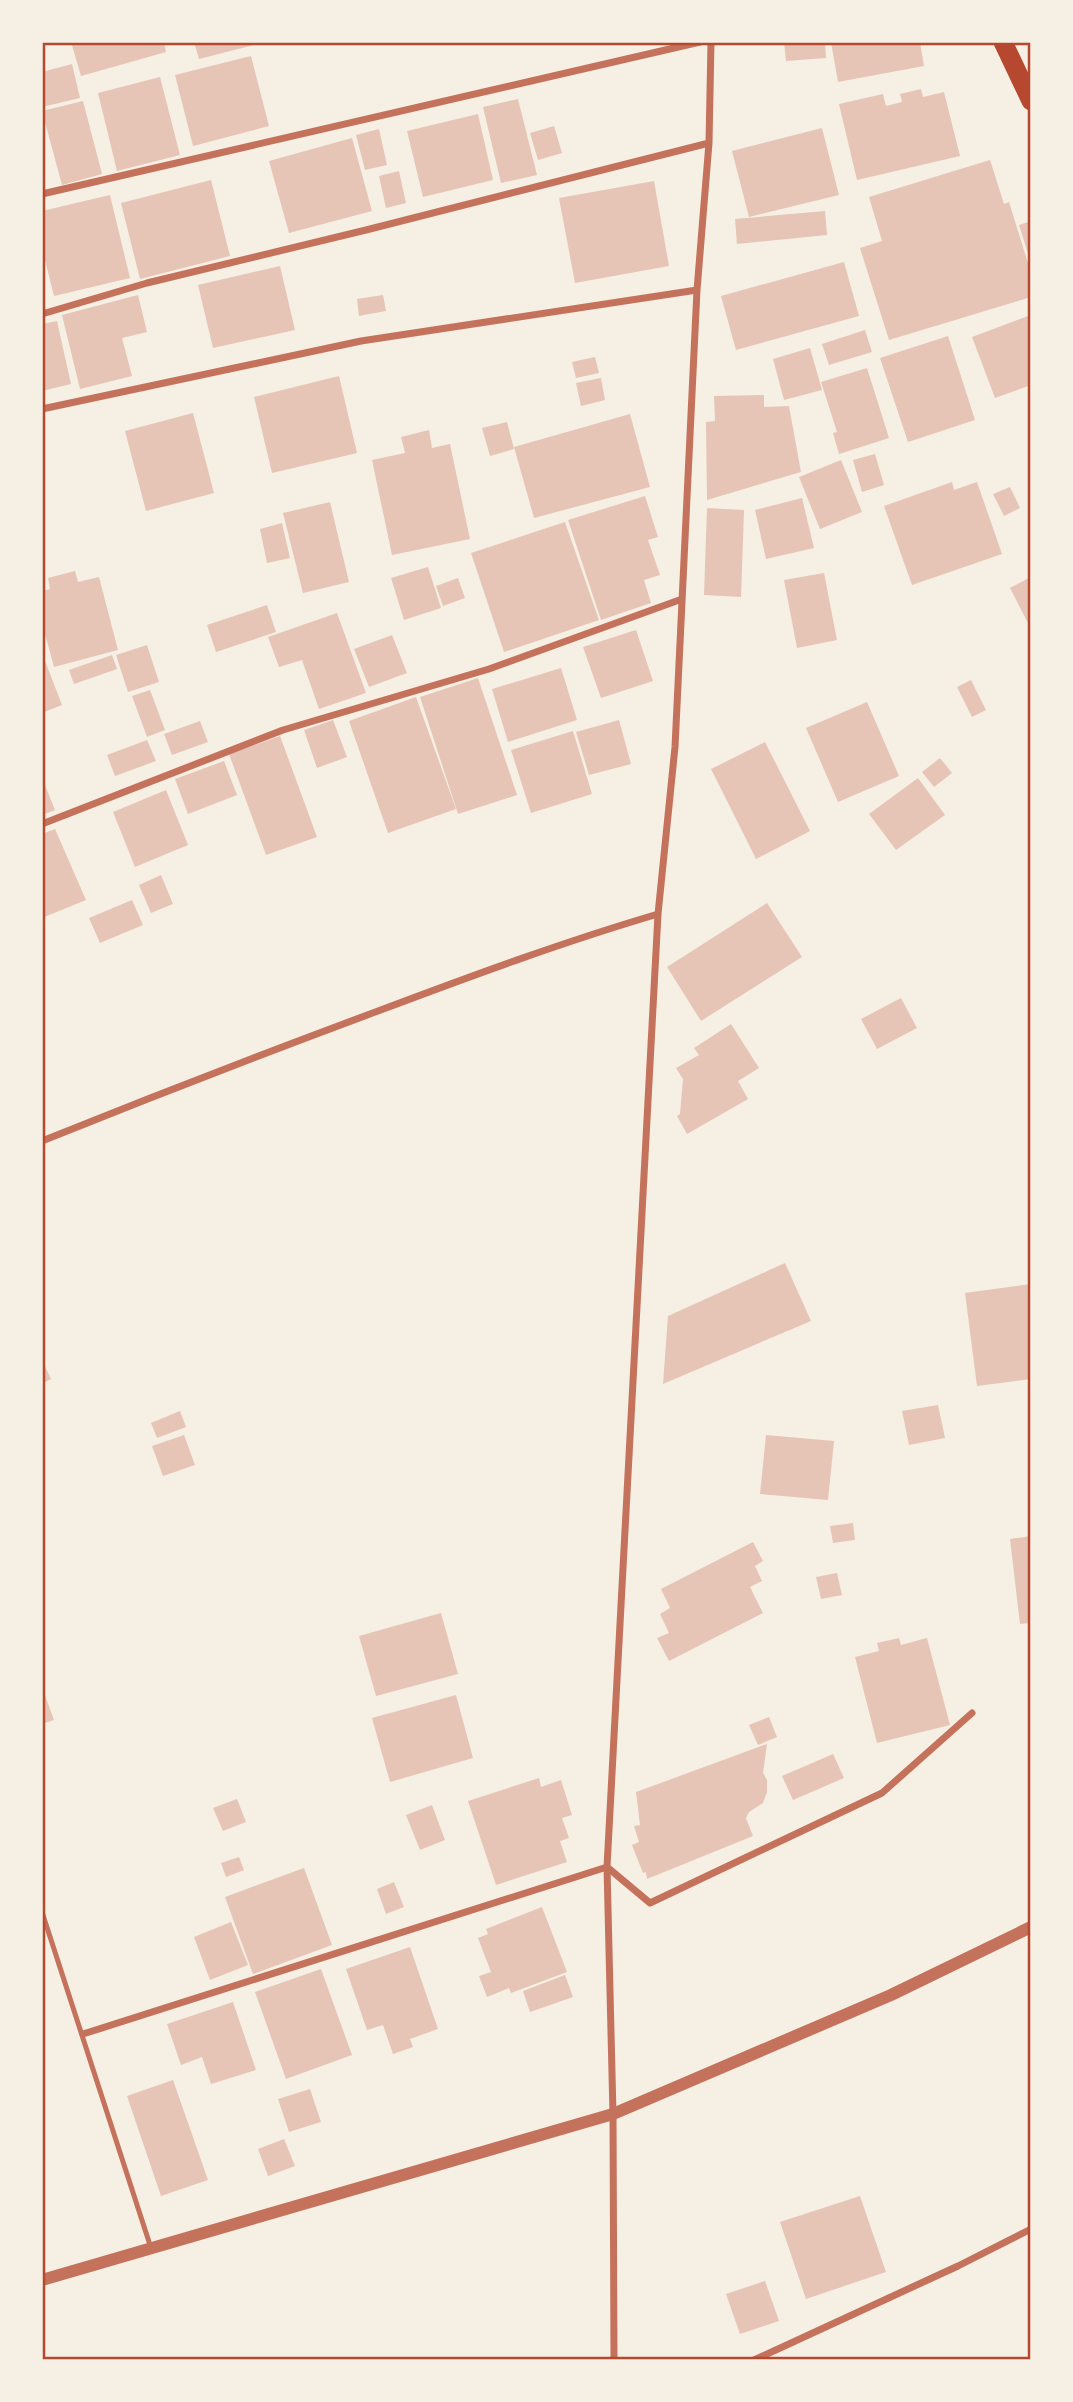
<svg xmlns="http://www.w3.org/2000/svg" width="1073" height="2402" viewBox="0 0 1073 2402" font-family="'Work Sans',sans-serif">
<rect width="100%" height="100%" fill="#f6efe4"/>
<path fill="#e6c5b7" d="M71 42H164L166 52 81 76Z
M194 42H262V43L199 59Z
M784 42H825L826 58 786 61Z
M831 42H920L924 66 838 82Z
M251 56 269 126 193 146 175 75Z
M72 64 80 98 42 107V72Z
M160 77 180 155 117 171 98 93Z
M921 89 923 97 944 92 960 156 857 180 839 104 883 94 886 106 902 102 900 94Z
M518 99 537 175 501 183 483 107Z
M83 101 102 174 62 185 42 111Z
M478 114 493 180 423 197 407 131Z
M554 126 562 153 538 160 530 133Z
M822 128 839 195 749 217 732 151Z
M379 129 387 165 365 170 356 135Z
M352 138 372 211 289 233 269 161Z
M990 160 1004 204 1009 202 1031 273V297L889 340 860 248 882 241 869 197Z
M399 171 406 203 386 208 379 176Z
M211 180 230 256 140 279 121 203Z
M654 181 669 266 575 283 559 198Z
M110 195 130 278 54 296 42 248V211Z
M825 211 827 235 737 244 735 219Z
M1031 221V260H1030L1019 225Z
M844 262 859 316 736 350 721 296Z
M280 266 295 330 213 348 198 285Z
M138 295 147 332 122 338 132 376 80 389 62 315Z
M383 295 386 311 359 316 357 299Z
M1031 315V385L995 398 972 337Z
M57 321 71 384 42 391V324Z
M865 330 872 352 829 365 822 344Z
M948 336 975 420 908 442 880 358Z
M810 348 822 390 784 400 773 359Z
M595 357 599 373 576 378 572 362Z
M867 368 889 438 839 454 833 433 837 432 821 382Z
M339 376 357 453 272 473 254 397Z
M601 378 605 400 581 406 576 383Z
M764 395V407L789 406 801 472 707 500 706 422 715 421 714 396Z
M193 413 214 493 146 511 125 431Z
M630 414 650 487 534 518 514 447Z
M507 422 514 449 490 456 482 428Z
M429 430 432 448 450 444 470 539 392 555 372 460 405 453 401 437Z
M875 454 884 485 862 492 853 460Z
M841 460 862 512 820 529 799 477Z
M952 482 954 490 977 482 1002 554 912 585 884 506Z
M1010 487 1020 508 1004 516 993 494Z
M645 496 658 537 648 540 660 575 644 580 651 603 601 620 568 520Z
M802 498 814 548 766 559 755 510Z
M330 502 349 582 303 593 283 513Z
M707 508 744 510 741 597 704 595Z
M565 522 599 620 504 652 471 553Z
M282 523 290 558 267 563 260 529Z
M428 567 441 608 404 620 391 578Z
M75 571 78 582 99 577 118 650 54 667 42 623V591L50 589 48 578Z
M824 573 837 640 797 648 784 580Z
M1031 577V629L1010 588Z
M458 578 465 598 443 606 436 586Z
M267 605 276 632 216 652 207 625Z
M337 613 366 693 319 709 302 660 279 667 268 637Z
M636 630 653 681 601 698 583 647Z
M392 635 407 673 369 687 354 649Z
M147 645 159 682 128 692 116 655Z
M42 653 62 705 42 713Z
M112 655 117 669 74 684 69 670Z
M561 668 577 720 508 742 492 689Z
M478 678 517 795 458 814 420 697Z
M971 680 986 710 972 717 957 687Z
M150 690 165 730 147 737 132 696Z
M416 697 456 809 388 833 349 721Z
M867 702 899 776 838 802 806 728Z
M333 720 347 757 317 768 304 730Z
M619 720 631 764 589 775 576 732Z
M200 721 208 742 172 755 164 734Z
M573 731 592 794 531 813 511 750Z
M280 736 317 837 266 855 229 754Z
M147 740 156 761 115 776 107 755Z
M765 742 810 831 756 859 711 769Z
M940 758 952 773 934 787 922 772Z
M224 761 237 795 188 814 175 779Z
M918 778 945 815 896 850 869 814Z
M45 785 55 810 42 815V786Z
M166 790 188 845 135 867 113 812Z
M55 829 86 900 42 918V834Z
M161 875 173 904 151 913 139 885Z
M132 900 143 925 100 943 89 918Z
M767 903 802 957 701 1021 667 967Z
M901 998 917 1028 877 1049 861 1019Z
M731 1024 759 1068 738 1081 748 1099 687 1134 677 1116 680 1114 683 1079 676 1068 699 1055 694 1048Z
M785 1263 811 1321 663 1384 668 1316Z
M1031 1284V1379L977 1386 965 1293Z
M42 1360 51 1379 42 1384Z
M938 1405 945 1438 909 1445 902 1411Z
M180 1411 186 1427 157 1438 151 1423Z
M184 1435 195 1465 163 1476 152 1446Z
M766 1435 834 1441 828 1500 760 1494Z
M853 1523 855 1540 833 1543 830 1526Z
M1031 1536V1623L1020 1624 1010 1539Z
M753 1542 763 1561 755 1566 762 1581 750 1587 763 1613 669 1661 657 1638 669 1633 660 1614 670 1608 661 1589Z
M837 1573 842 1595 821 1599 816 1577Z
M441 1613 458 1674 376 1696 359 1636Z
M899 1638 901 1645 927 1638 950 1725 877 1743 855 1657 879 1651 877 1643Z
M42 1687 54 1720 42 1724Z
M456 1695 473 1758 390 1782 372 1718Z
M769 1717 777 1737 758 1745 749 1725Z
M767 1744 763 1773 767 1780V1792L763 1803 749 1812 746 1818 753 1836 647 1879 646 1872 643 1873 632 1845 639 1842 634 1826 640 1825 636 1792Z
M833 1754 844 1778 793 1800 782 1776Z
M539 1778 541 1787 561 1780 572 1815 562 1818 569 1838 560 1841 567 1862 496 1885 468 1801Z
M237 1799 246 1822 223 1831 213 1808Z
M432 1805 445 1840 420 1850 406 1815Z
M239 1857 244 1870 226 1877 221 1863Z
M304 1868 332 1945 253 1974 225 1897Z
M394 1882 404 1907 386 1914 377 1889Z
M542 1907 567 1972 511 1993 509 1988 487 1997 479 1976 491 1972 478 1938 488 1934 486 1929Z
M231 1922 248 1965 210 1980 194 1937Z
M410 1947 438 2029 410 2039 413 2047 393 2054 383 2025 367 2030 346 1969Z
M321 1969 352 2055 286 2079 255 1992Z
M565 1975 573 1997 530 2012 523 1991Z
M233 2002 256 2070 211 2084 202 2057 181 2065 167 2024Z
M173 2080 208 2180 161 2196 127 2096Z
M310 2089 321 2122 289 2132 278 2099Z
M284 2139 295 2166 268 2176 258 2149Z
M860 2196 886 2272 806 2299 780 2222Z
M765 2281 779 2321 740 2334 726 2294Z"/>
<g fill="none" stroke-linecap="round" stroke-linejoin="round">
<path stroke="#c5725c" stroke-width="5" d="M42 1912 151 2248"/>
<path stroke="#c5725c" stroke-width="7" d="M42 194 700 42
M42 314 147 283 366 230 709 143
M42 409 361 341 697 290
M42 824 283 730 489 669 682 599
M42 1141C154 1096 265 1053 378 1011 471 976 563 942 658 914
M83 2034 607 1867 650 1903 882 1793 972 1713
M614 2360 613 2114 607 1867 658 914 675 747 697 290 709 143 711 42
M754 2360 958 2266 1031 2229"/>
<path stroke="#c5725c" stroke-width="12" d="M42 2280 613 2114 891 1995 1031 1927"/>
<path stroke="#b5482f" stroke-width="19" d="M1003 42 1031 101"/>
</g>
<rect width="1073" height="2402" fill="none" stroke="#f6efe4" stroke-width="88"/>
<rect x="44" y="44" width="985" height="2314" fill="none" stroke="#b5482f" stroke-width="2.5"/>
</svg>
